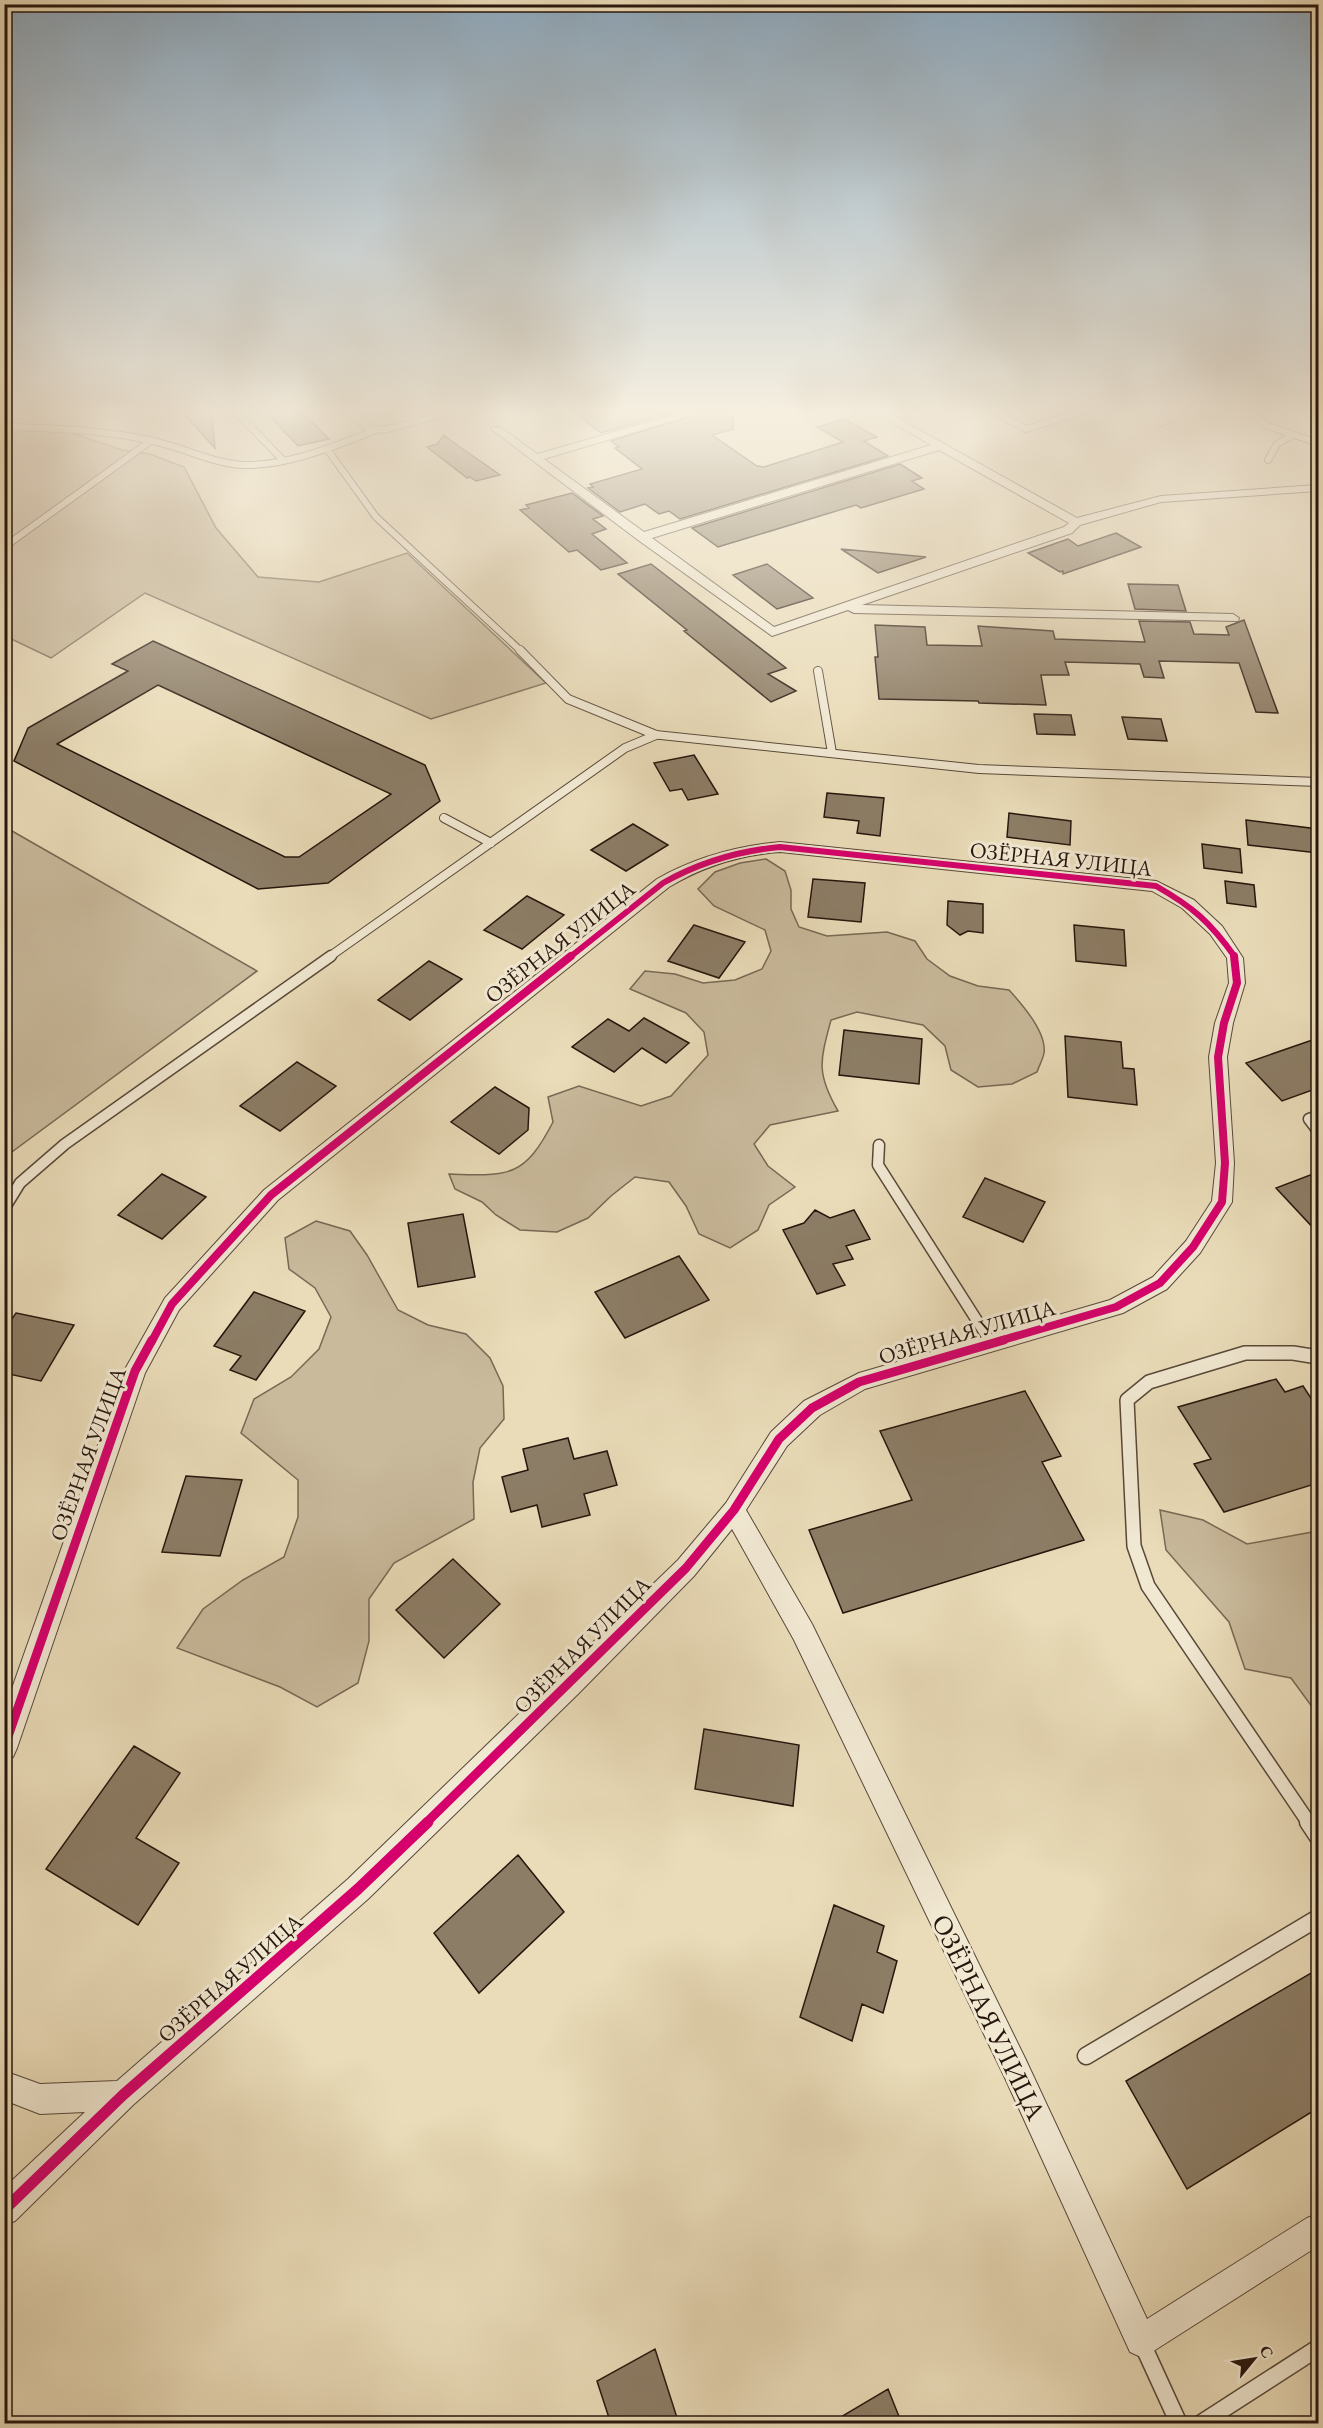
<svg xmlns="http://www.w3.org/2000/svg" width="1323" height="2428" viewBox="0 0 1323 2428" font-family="'EB Garamond',serif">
<rect width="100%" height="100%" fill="#eadcb9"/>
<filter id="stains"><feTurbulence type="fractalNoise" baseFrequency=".00333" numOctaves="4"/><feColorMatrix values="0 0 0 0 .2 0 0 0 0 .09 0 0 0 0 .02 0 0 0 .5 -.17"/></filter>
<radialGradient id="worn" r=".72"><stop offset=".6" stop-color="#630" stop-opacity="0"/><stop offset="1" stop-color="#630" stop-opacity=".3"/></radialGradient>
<path fill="#c9ba9c" stroke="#786854" stroke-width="1.5" d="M50 426 122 450 150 454 184 467 216 528 258 577 319 582 407 553 546 683 431 719 145 593 51 658 5 636V435Z
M5 827 257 971 5 1157H4Z
M766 859 785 871 791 890V909L799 927 827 936 887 932 915 941 927 959 950 976 978 986 1009 990C1022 1004 1047 1032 1044 1053 1043 1059 1039 1066 1037 1072L1012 1084 978 1087 951 1070 945 1046 923 1025 857 1012 831 1020C820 1061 816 1073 838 1111L770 1125 754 1144 768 1166 795 1187 769 1205 758 1230 730 1248 699 1234 686 1206 669 1182 635 1177 611 1196 588 1218 557 1232 520 1230 496 1215 482 1202 455 1189 449 1174C509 1176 524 1178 553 1122L548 1097 579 1086 641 1106 671 1096 708 1055 704 1032 686 1013 630 989 645 971 675 974 703 983 735 980 762 969 771 951 765 930 714 906 698 889 715 872 740 863Z
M316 1221 350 1231 367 1255 398 1310 428 1325 466 1334 490 1358 503 1386 504 1419 480 1448 473 1482 474 1519 394 1563 369 1599V1641L358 1683 317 1707 280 1687 177 1648 203 1609 243 1580 284 1557 298 1517V1480L241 1433 254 1399 291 1377 319 1349 331 1317 315 1288 289 1269 285 1238Z
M1160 1510 1203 1520 1247 1544 1318 1531V1715L1291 1678 1245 1669 1229 1622 1166 1550Z"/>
<path fill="#8c7d66" stroke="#27160d" stroke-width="1.5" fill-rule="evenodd" d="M178 408H211L215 448Z
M262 408H298L329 439 298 446Z
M608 408H691L601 433 578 415Z
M717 408H731L734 429 712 435 757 466 764 467 843 442 817 427 845 419 877 437 864 441 888 456 680 519 669 511 659 514 645 504 620 512 588 488 593 487 590 484 642 469 615 448 619 447 611 441Z
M444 435 450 440 500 475 476 481 470 477 467 478 427 447 437 444Z
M900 464 922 478 912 481 924 489 861 508 856 505 718 547 692 528Z
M572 493 603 516 593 519 606 529 592 534 627 563 601 570 577 550 569 552 520 510 529 508 526 505Z
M1116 533 1141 547 1063 574V571L1060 572 1028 553 1068 539 1078 546Z
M841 549 926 557 878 573Z
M651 564 786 668 768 674 796 691 771 702 684 631 687 630 618 574Z
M767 564 813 598 777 609 733 575Z
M1128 584 1178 585 1186 611 1135 609Z
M1244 620 1278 713 1256 712 1239 663 1159 661 1164 678 1144 677 1140 664 1065 662 1069 675H1041L1046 705 979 703 978 701 879 699 875 657H878L875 625 925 627 927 645 982 646 978 626 1053 631 1055 639 1145 642 1139 621 1190 622 1194 634 1229 635 1226 627Z
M153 641 425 765 440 801 328 883 258 889 14 761 28 728 128 671 112 664ZM158 685 391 794 299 857H285L57 744Z
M1034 714 1071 715 1075 735 1037 734Z
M1122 717 1161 719 1167 741 1128 739Z
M694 755 718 794 688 800 682 789 670 791 654 763Z
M827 793 884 798 880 836 857 833 859 821 824 817Z
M1009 813 1071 821 1070 845 1007 837Z
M1246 820 1318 829V853L1248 845Z
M633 824 668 845 626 871 591 850Z
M1202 844 1240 849 1242 873 1204 868Z
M813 879 865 883 861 922 808 917Z
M1225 881 1254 885 1256 907 1227 903Z
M527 896 564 915 522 949 484 930Z
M948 901 983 904V933L968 931 960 935 947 925Z
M694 925 745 942 719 978 668 961Z
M1074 925 1124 930 1126 966 1076 961Z
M429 961 462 979 410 1020 378 1000Z
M644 1018 689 1043 666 1063 642 1048 614 1072 572 1047 608 1019 629 1031Z
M844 1030 922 1039 919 1084 839 1075Z
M1065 1036 1121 1042 1123 1068 1134 1069 1137 1105 1068 1097Z
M1318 1038V1088L1282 1101 1246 1063Z
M297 1062 336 1086 280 1131 240 1106Z
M495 1087 529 1108 528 1130 499 1154 451 1122Z
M1318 1172V1233L1276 1188Z
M162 1174 206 1197 162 1239 118 1215Z
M985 1178 1045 1202 1023 1242 963 1217Z
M815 1210 830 1218 854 1210 870 1239 846 1246 853 1259 833 1264 845 1285 817 1294 783 1230 804 1223Z
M463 1214 475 1277 418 1287 408 1223Z
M679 1256 709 1300 625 1338 595 1292Z
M254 1292 305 1311 256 1380 230 1370 241 1356 214 1346Z
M16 1313 74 1325 41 1381 4 1373V1330Z
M1276 1379 1285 1392 1303 1386 1318 1409V1483L1224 1512 1194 1464 1211 1459 1178 1407Z
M1025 1391 1061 1456 1042 1462 1084 1540 843 1613 809 1530 912 1500 880 1431Z
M568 1438 574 1459 607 1451 617 1485 584 1494 590 1515 542 1527 537 1505 511 1512 502 1477 528 1470 523 1449Z
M186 1476 242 1480 220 1556 162 1552Z
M453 1559 500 1604 444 1658 396 1610Z
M704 1729 799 1745 793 1806 695 1789Z
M134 1746 180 1773 136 1838 179 1863 138 1925 46 1869Z
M518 1855 564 1912 479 1993 434 1933Z
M834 1905 884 1926 877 1952 897 1961 883 2013 862 2004 852 2041 800 2017Z
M1318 1969V2108L1187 2189 1126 2081Z
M655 2349 679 2424H611L597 2381Z
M888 2389 902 2424H829Z"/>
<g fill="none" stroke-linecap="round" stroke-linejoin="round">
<defs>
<path id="lane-far4" d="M232 408 283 460
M988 408 1026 429 1095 408
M1241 408 1268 426 1318 443
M1161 423 1191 408
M4 427C54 428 105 430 153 441 186 448 217 466 250 465 294 464 336 445 377 430
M327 449 376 517 522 652
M1268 460 1277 444 1291 436
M4 547 152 440"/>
<path id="lane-far3" d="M520 650 568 699 656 735
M818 671 832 753
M444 818 491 843
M329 957 625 748 656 735"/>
<path id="lane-far2" d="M1318 1116 1309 1119 1318 1131
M879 1145 878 1165 990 1341
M4 1209 20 1183 65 1144 331 956"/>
<path id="lane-far1" d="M989 1340 991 1343
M1309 1823 1148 1586 1134 1546 1127 1400 1149 1382 1245 1353H1293L1318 1357"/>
<path id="lane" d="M1308 1822 1318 1837
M1086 2056 1318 1918
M1141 2341 1179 2424
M1200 2424 1318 2348"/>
<path id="street" d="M341 408H352L372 425 384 427 460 408H477L384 433 365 430Z
M699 408H715L544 459 644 532 931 445 867 408H880L1077 518 1161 496 1318 485V491L1161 502 1080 525 1072 533 862 605 1233 614 1239 618 1238 621 854 613 848 610 772 636 638 540 491 429 492 427H500L537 454ZM939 450 1069 523 1064 527 774 627 652 538Z
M656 731 979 765 1318 778V786L979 773 651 738 649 735Z
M780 842 1156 881 1194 900 1222 926 1243 958 1245 983 1233 1023 1227 1057 1234 1163 1232 1202 1200 1253 1167 1289 1123 1313 865 1389 820 1415 787 1446 746 1510 812 1624 1025 2058 1147 2319 1307 2218 1318 2214V2246L1152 2352 1141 2357 1130 2352 1005 2078 794 1640 732 1529 694 1576 579 1693 368 1899 133 2105 15 2221 4 2225V2188L85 2112 40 2114 4 2100V2071L40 2084 117 2081 348 1879 678 1560 726 1503 771 1432 804 1401 859 1373 1110 1300 1153 1277 1186 1241 1212 1201 1216 1163 1209 1057 1215 1023 1229 983 1227 958 1210 934 1182 908 1152 891 780 852C739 855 704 866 669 887L278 1200 179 1310 145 1373 17 1748 13 1757 4 1761V1711L124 1371 165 1298 264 1190 657 879C696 857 736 846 780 842Z"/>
</defs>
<use href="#lane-far4" stroke="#584838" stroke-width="8"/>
<use href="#lane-far3" stroke="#584838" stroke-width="10"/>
<use href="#lane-far2" stroke="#584838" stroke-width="13"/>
<use href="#lane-far1" stroke="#584838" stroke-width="16"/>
<use href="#lane" stroke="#584838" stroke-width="19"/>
<use href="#street" stroke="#584838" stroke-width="2"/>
<use href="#lane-far4" stroke="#f1e8d2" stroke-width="6"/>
<use href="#lane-far3" stroke="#f1e8d2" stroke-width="8"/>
<use href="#lane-far2" stroke="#f1e8d2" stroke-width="10"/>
<use href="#lane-far1" stroke="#f1e8d2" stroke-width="13"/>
<use href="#lane" stroke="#f1e8d2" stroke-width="16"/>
<use href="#street" fill="#f1e8d2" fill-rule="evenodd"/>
<defs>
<path id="cycleway-far3" d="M570 957 663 883C700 862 737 851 780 847L1156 886C1193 907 1210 922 1235 957"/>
<path id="cycleway-far2" d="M152 1341 172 1304 271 1195 571 956
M999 1341 1116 1307 1160 1283 1193 1247 1222 1202 1225 1163 1218 1057 1224 1023 1237 983 1234 956"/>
<path id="cycleway-far1" d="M4 1748 135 1371 152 1340
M426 1823 686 1568 734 1510 779 1439 812 1408 859 1382 1004 1340"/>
<path id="cycleway" d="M4 2210 123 2095 358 1889 428 1822"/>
</defs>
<use href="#cycleway-far3" stroke="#f1e8d2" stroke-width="9"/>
<use href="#cycleway-far2" stroke="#f1e8d2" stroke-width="11"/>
<use href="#cycleway-far1" stroke="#f1e8d2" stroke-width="13"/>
<use href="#cycleway" stroke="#f1e8d2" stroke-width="15"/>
<use href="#cycleway-far3" stroke="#d6006c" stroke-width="6"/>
<use href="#cycleway-far2" stroke="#d6006c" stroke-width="8"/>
<use href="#cycleway-far1" stroke="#d6006c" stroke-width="9"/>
<use href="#cycleway" stroke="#d6006c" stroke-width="11"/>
</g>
<linearGradient id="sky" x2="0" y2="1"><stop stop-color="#8ea9be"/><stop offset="0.55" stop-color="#f6efe0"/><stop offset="1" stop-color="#f6efe0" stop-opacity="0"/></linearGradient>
<rect width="1323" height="748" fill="url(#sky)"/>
<g text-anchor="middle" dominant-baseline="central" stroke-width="6" stroke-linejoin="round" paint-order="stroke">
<g font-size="22" fill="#27160d" stroke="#f1e8d2">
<text transform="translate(1061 859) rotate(6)">ОЗЁРНАЯ УЛИЦА</text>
<text transform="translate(560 942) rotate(-38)">ОЗЁРНАЯ УЛИЦА</text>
<text transform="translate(967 1332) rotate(-16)">ОЗЁРНАЯ УЛИЦА</text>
<text transform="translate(88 1454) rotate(-70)">ОЗЁРНАЯ УЛИЦА</text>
<text transform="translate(582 1645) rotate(-45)">ОЗЁРНАЯ УЛИЦА</text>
<text transform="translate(230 1978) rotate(-41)">ОЗЁРНАЯ УЛИЦА</text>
</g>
<g font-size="27" fill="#27160d" stroke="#f1e8d2">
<text transform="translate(989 2017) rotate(64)">ОЗЁРНАЯ УЛИЦА</text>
</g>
</g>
<rect width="1323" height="2428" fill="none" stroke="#eadcb9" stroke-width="24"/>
<rect x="6" y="6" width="1311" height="2416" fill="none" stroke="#27160d" stroke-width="3"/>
<rect x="12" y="12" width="1299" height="2404" fill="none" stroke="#27160d" stroke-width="1.5"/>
<g transform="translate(1254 2359) rotate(60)" stroke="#f1e8d2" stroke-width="4.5" paint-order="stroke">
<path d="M0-4.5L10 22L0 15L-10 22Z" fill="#27160d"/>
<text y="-9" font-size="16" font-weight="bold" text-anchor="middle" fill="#27160d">С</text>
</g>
<rect width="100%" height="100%" filter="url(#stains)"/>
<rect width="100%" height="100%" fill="url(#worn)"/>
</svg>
